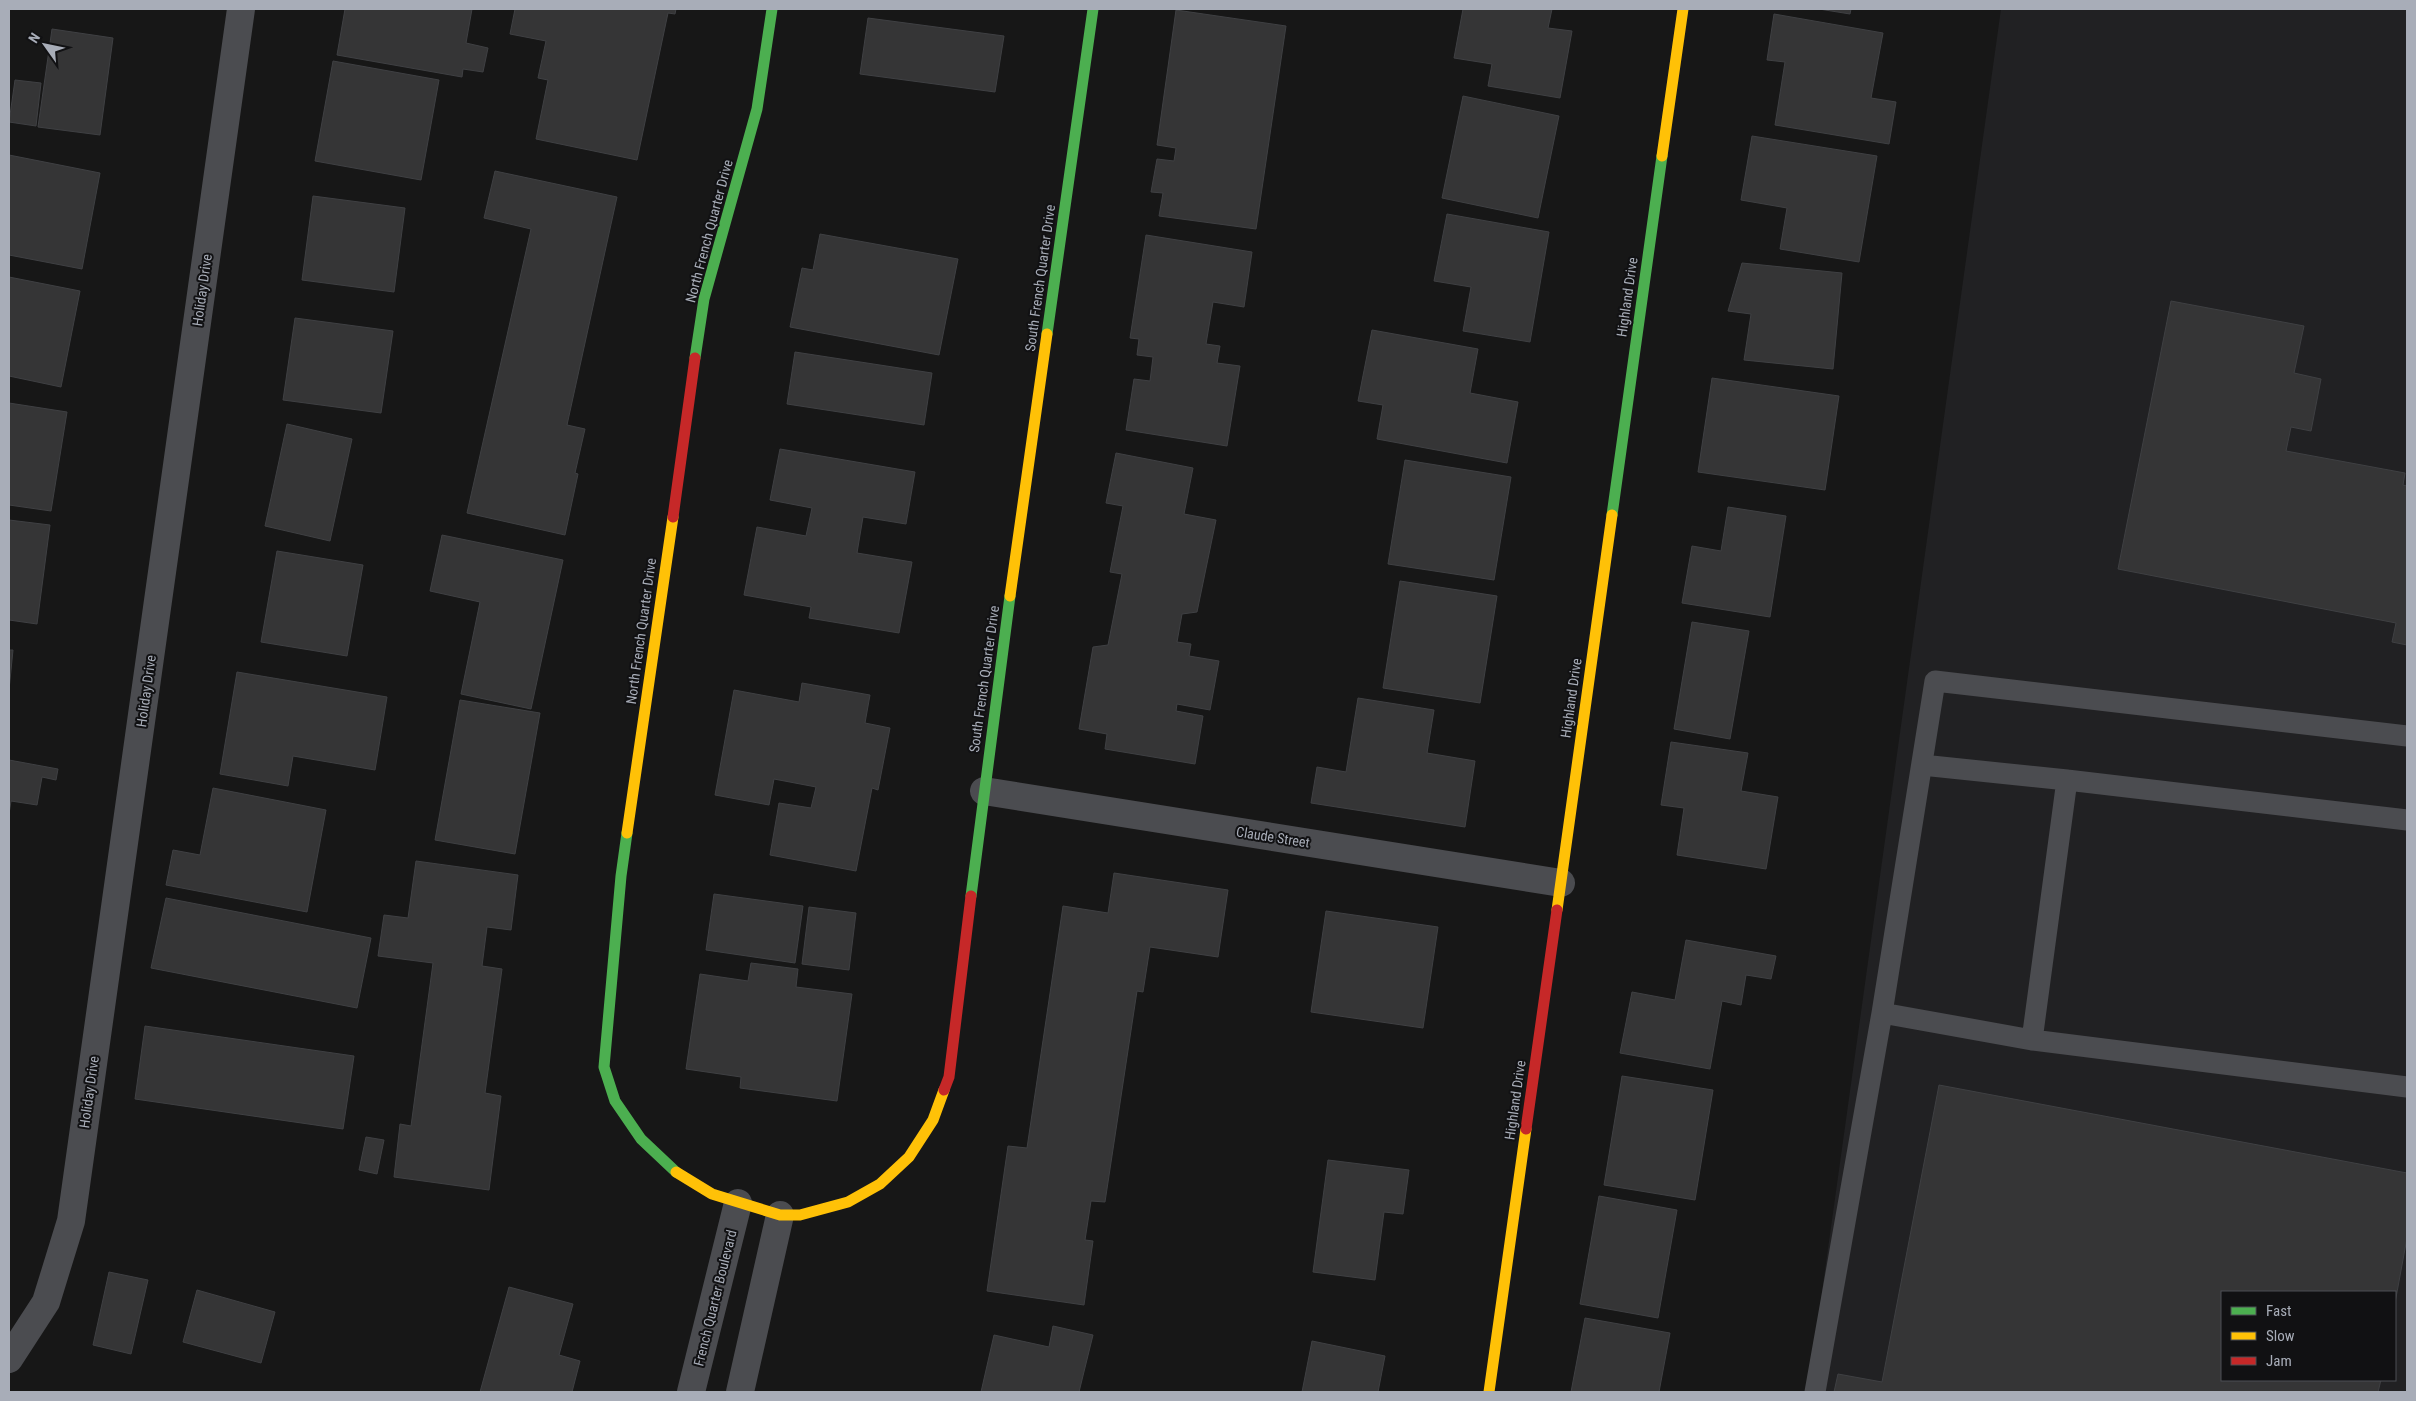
<svg xmlns="http://www.w3.org/2000/svg" width="2416" height="1401" viewBox="0 0 2416 1401" font-family="'Roboto Condensed',sans-serif">
<rect width="100%" height="100%" fill="#171717"/>
<path fill="#212123" fill-rule="evenodd" d="M2001 9H2407V1392H1808ZM2222 1292H2395V1380H2222Z"/>
<path fill="#353536" stroke="#3f4043" d="M345 9H472L466 43 488 48 483 72 463 69 462 77 337 55Z
M515 9H676L675 14 668 13 637 160 536 139 548 80 538 78 546 41 510 34Z
M1463 9H1552L1548 28 1572 31 1560 98 1488 86 1492 64 1454 58Z
M1819 9H1851L1850 14Z
M1176 10 1286 26 1256 229 1159 216 1163 193 1151 192 1157 159 1174 161 1176 148 1157 145Z
M1774 14 1883 33 1871 98 1896 102 1889 144 1775 125 1785 62 1767 60Z
M868 18 1004 36 995 92 860 74Z
M52 29 113 38 100 135 38 127Z
M333 61 439 80 421 180 315 161Z
M15 80 41 83 36 126 9 122Z
M1463 96 1559 116 1538 218 1442 198Z
M1752 136 1877 156 1859 262 1780 249 1787 208 1741 200Z
M9 155 100 173 82 269 9 255Z
M495 171 617 197 567 425 585 429 575 473 578 474 565 535 467 513 531 229 484 218Z
M313 196 405 208 394 292 302 280Z
M1447 214 1549 232 1530 342 1463 331 1471 287 1434 281Z
M820 234 958 259 939 355 790 327 802 268 813 270Z
M1146 235 1252 252 1244 307 1213 302 1206 344 1220 346 1217 363 1240 366 1227 446 1126 430 1134 379 1150 381 1153 357 1137 355 1139 339 1130 338Z
M1742 263 1842 273 1833 369 1744 360 1751 314 1728 311Z
M9 277 80 291 61 387 9 376Z
M2171 301 2304 326 2294 373 2321 379 2311 431 2291 427 2286 451 2405 473 2403 485 2407 486V645L2392 642 2396 623 2118 569Z
M295 318 393 331 381 413 283 400Z
M1372 330 1478 349 1470 393 1518 402 1507 463 1377 439 1383 405 1358 401Z
M795 352 932 373 924 425 787 404Z
M1712 378 1839 396 1825 490 1698 472Z
M9 403 67 412 51 511 9 505Z
M287 424 352 439 330 541 265 526Z
M780 449 915 472 906 524 863 517 857 553 912 562 899 633 809 618 811 607 744 595 757 527 806 536 812 508 770 500Z
M1116 453 1193 468 1184 514 1216 520 1197 612 1182 614 1177 642 1191 644 1189 656 1219 661 1210 710 1177 704 1176 711 1203 716 1195 764 1105 749 1107 734 1079 729 1093 647 1108 645 1122 574 1110 572 1123 506 1106 503Z
M1405 460 1511 477 1494 580 1388 564Z
M1728 507 1786 516 1770 617 1682 603 1692 546 1721 551Z
M9 520 50 525 37 624 9 620Z
M442 535 563 560 531 709 461 694 480 602 430 591Z
M277 551 363 565 347 656 261 642Z
M1400 581 1497 596 1480 703 1383 688Z
M1692 622 1749 631 1730 739 1674 729Z
M9 650H13L9 690Z
M237 672 387 697 375 770 293 756 288 786 220 774Z
M802 683 870 695 865 723 890 728 878 790 872 788 856 871 770 855 779 803 811 808 816 787 774 779 769 805 715 795 734 690 799 702Z
M1358 698 1434 710 1427 753 1475 761 1465 827 1311 803 1317 767 1346 772Z
M460 700 540 713 515 854 435 840Z
M1671 742 1748 753 1741 791 1778 797 1766 869 1677 855 1684 808 1661 805Z
M9 760 58 769 56 780 42 777 37 805 11 801 9 814Z
M213 788 326 810 307 912 166 885 173 850 200 855Z
M416 861 518 875 511 930 487 927 482 966 502 969 485 1093 501 1096 489 1190 394 1177 400 1124 411 1126 433 963 378 956 384 915 408 918Z
M1114 873 1228 890 1218 957 1150 947 1143 992 1137 991 1105 1202 1091 1201 1085 1240 1093 1241 1084 1305 987 1291 1008 1146 1027 1148 1063 906 1108 913Z
M714 894 803 906 795 963 706 950Z
M166 898 371 938 357 1008 151 968Z
M809 907 856 913 849 970 802 964Z
M1326 911 1438 927 1423 1028 1311 1012Z
M1686 940 1776 956 1771 979 1746 975 1741 1005 1722 1001 1710 1069 1620 1053 1632 992 1675 1000Z
M751 963 798 969 796 987 852 994 837 1101 740 1088 741 1077 686 1069 700 974 748 981Z
M145 1026 354 1056 343 1129 135 1099Z
M1622 1076 1713 1090 1695 1200 1604 1185Z
M1939 1085 2407 1173V1238L2395 1303V1292H2222V1380H2381L2378 1392H1834L1838 1374 1882 1382Z
M366 1137 384 1140 377 1174 359 1170Z
M1328 1160 1409 1170 1403 1214 1384 1212 1375 1280 1313 1272Z
M1599 1196 1677 1210 1658 1318 1580 1304Z
M109 1272 148 1280 131 1354 93 1345Z
M509 1287 573 1304 559 1355 580 1361 572 1392H480Z
M197 1290 275 1312 261 1363 183 1342Z
M1585 1318 1670 1333 1659 1392H1571Z
M1053 1326 1093 1335 1079 1392H981L994 1335 1049 1347Z
M1312 1341 1385 1356 1378 1392H1302Z"/>
<g fill="none" stroke-linecap="round" stroke-linejoin="round">
<path stroke="#4b4c50" stroke-width="21" d="M1922 765 2067 780 2407 820
M1882 1013 2032 1040 2407 1087
M2032 1040 2067 780
M1815 1392 1882 1013 1935 681 2407 736"/>
<path stroke="#4b4c50" stroke-width="28" d="M984 791 1561 883
M9 1359 46 1302 71 1221 241 9
M691 1392 738 1203
M740 1392 780 1215"/>
<path stroke="#4caf50" stroke-width="11" d="M1047 334 1093 9
M695 358 704 299 757 109 772 9
M1612 515 1662 156
M627 833 621 876 604 1067 615 1101 641 1139 676 1172
M971 896 1010 596"/>
<path stroke="#ffc107" stroke-width="11" d="M1662 156 1683 9
M1010 596 1047 334
M627 833 673 517
M1557 910 1612 515
M676 1172 712 1194 780 1215H800L848 1202 880 1184 909 1157 933 1120 944 1090
M1489 1392 1526 1129"/>
<path stroke="#c62828" stroke-width="11" d="M673 517 695 358
M944 1090 949 1077 971 896
M1526 1129 1557 910"/>
</g>
<g text-anchor="middle" dominant-baseline="central" stroke-width="4" stroke-linejoin="round" paint-order="stroke">
<g font-size="14" fill="#a8adb8" stroke="#111113">
<text transform="translate(709 231) rotate(-75)">North French Quarter Drive</text>
<text transform="translate(1040 278) rotate(-82)">South French Quarter Drive</text>
<text transform="translate(202 290) rotate(-82)">Holiday Drive</text>
<text transform="translate(1627 297) rotate(-82)">Highland Drive</text>
<text transform="translate(641 631) rotate(-82)">North French Quarter Drive</text>
<text transform="translate(984 679) rotate(-82)">South French Quarter Drive</text>
<text transform="translate(146 691) rotate(-82)">Holiday Drive</text>
<text transform="translate(1571 698) rotate(-82)">Highland Drive</text>
<text transform="translate(1273 837) rotate(9)">Claude Street</text>
<text transform="translate(89 1092) rotate(-82)">Holiday Drive</text>
<text transform="translate(1515 1100) rotate(-82)">Highland Drive</text>
<text transform="translate(715 1298) rotate(-76)">French Quarter Boulevard</text>
</g>
</g>
<rect width="2416" height="1401" fill="none" stroke="#a8adb8" stroke-width="20"/>
<rect x="2221" y="1291" width="175" height="90" fill="#111113" stroke="#4d4f55"/>
<rect x="2231" y="1307" width="25" height="8" fill="#4caf50" stroke="#4d4f55"/>
<text x="2266" y="1316" font-size="15" fill="#a8adb8">Fast</text>
<rect x="2231" y="1332" width="25" height="8" fill="#ffc107" stroke="#4d4f55"/>
<text x="2266" y="1341" font-size="15" fill="#a8adb8">Slow</text>
<rect x="2231" y="1357" width="25" height="8" fill="#c62828" stroke="#4d4f55"/>
<text x="2266" y="1366" font-size="15" fill="#a8adb8">Jam</text>
<g transform="translate(45 45) rotate(303)" stroke="#111113" stroke-width="4" paint-order="stroke">
<path d="M0-4L9 19L0 12L-9 19Z" fill="#a8adb8"/>
<text y="-8" font-size="14" font-weight="bold" text-anchor="middle" fill="#a8adb8">N</text>
</g>
</svg>
